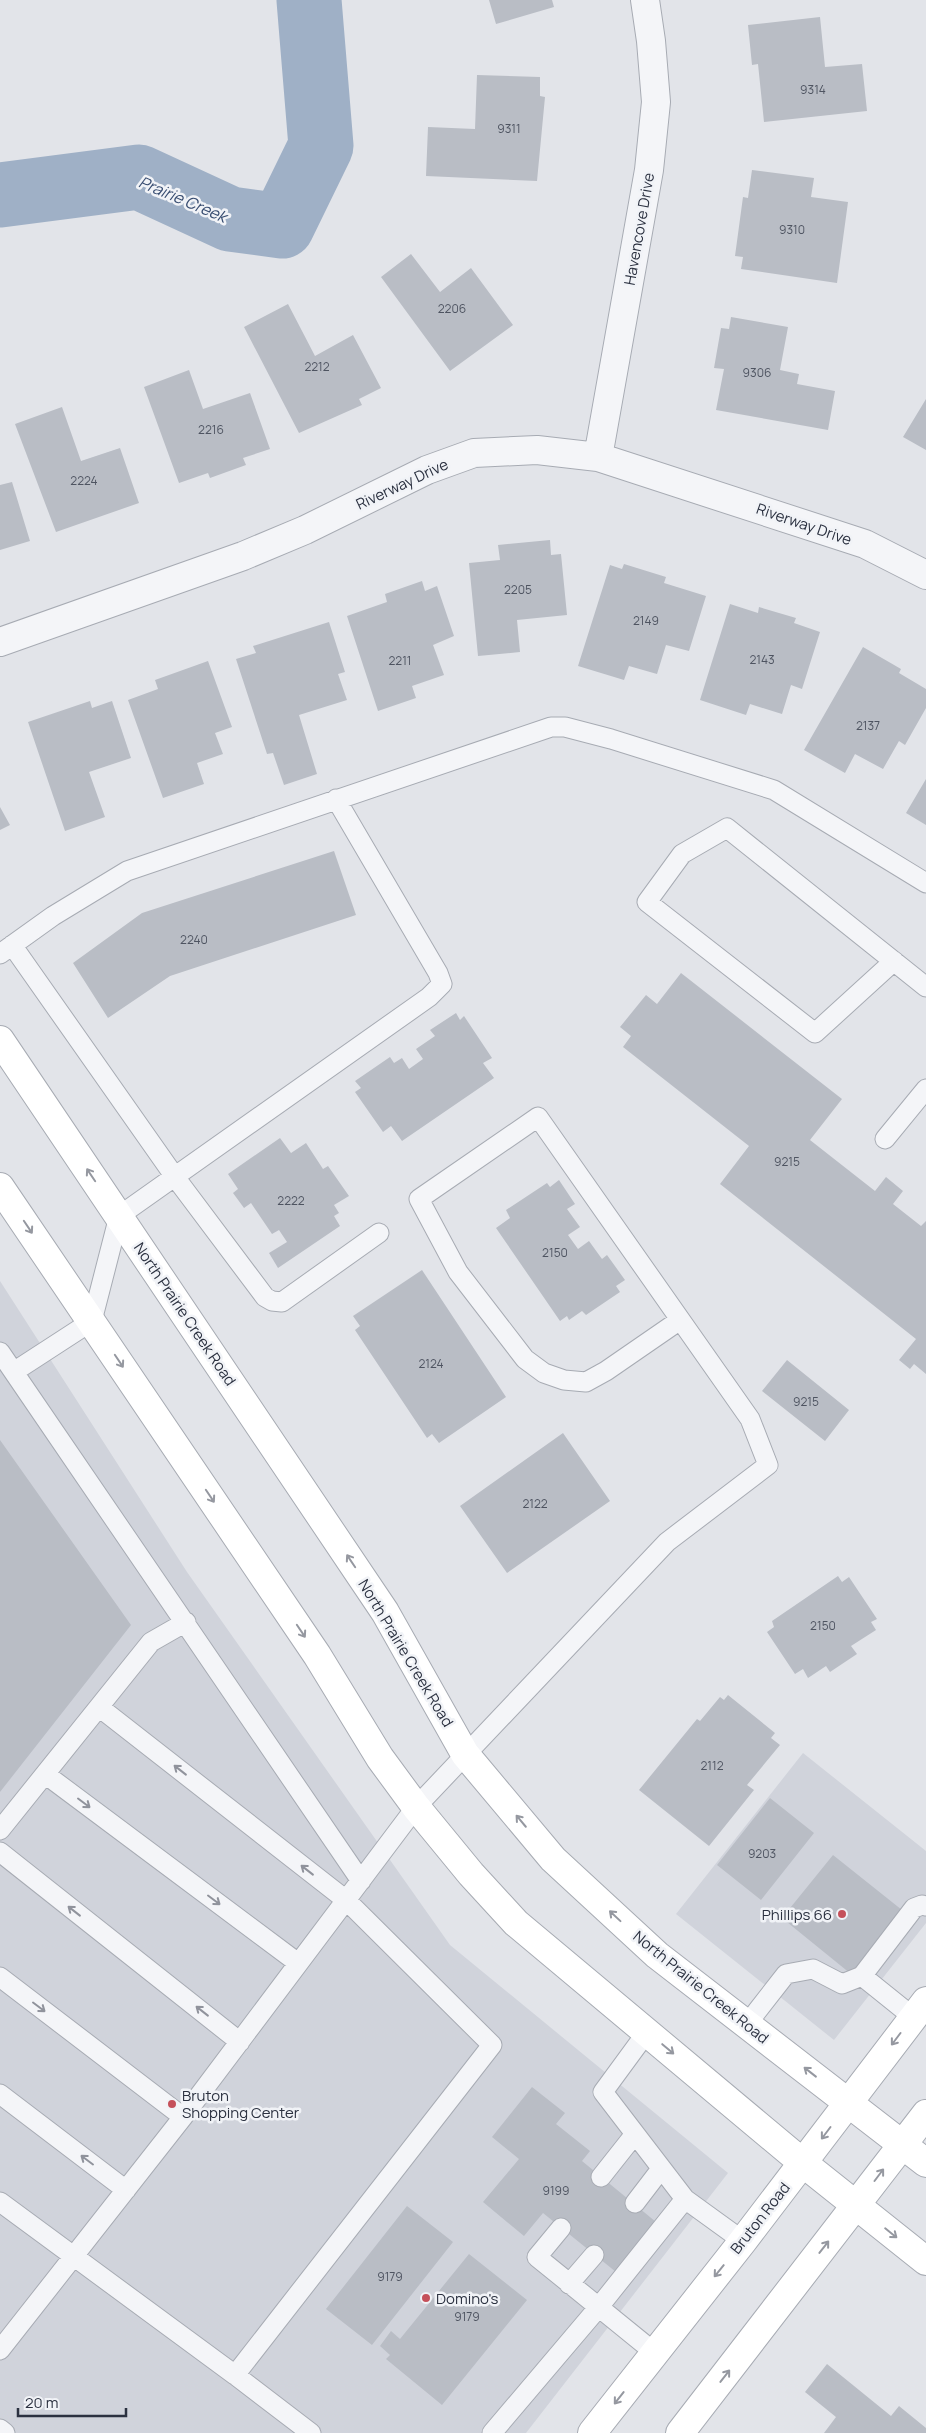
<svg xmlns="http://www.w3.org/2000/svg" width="926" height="2433" viewBox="0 0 926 2433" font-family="Manrope,sans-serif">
<rect width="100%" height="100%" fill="#e2e4e9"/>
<path fill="#d0d3db" d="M0 1281 187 1572 450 1945 728 2173 526 2433H0Z
M803 1753 926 1851V1923L834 2040 676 1914Z"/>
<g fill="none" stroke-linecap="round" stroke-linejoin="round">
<path stroke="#9fb0c6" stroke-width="65" d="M0 195 139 177 230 219 282 226 321 146 309 0"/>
</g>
<path fill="#b9bdc5" d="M489 0H552L554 7 496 24Z
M820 17 825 67 862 64 867 111 764 122 758 64 752 65 748 25Z
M477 75 540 77V96L545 97 537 181 426 176 428 127 475 129Z
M752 170 814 178 811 197 848 202 837 283 741 269 743 257 735 256 743 197 748 198Z
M411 254 440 292 471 268 513 325 450 371 381 277Z
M288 304 315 356 353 335 381 388 359 399 362 405 299 433 244 327Z
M731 317 788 327 780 370 799 374 797 384 835 391 828 430 716 410 724 369 714 368 721 328 729 329Z
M189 370 203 409 250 393 270 449 243 458 246 465 210 478 208 473 179 483 144 387Z
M926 399V450L903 437Z
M62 407 81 461 120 448 139 503 56 532 15 424Z
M12 482 30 541 0 550V485Z
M550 540 551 555 561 554 567 615 517 620 520 652 478 656 469 563 500 560 498 545Z
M624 564 666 577 664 583 706 596 689 651 666 645 657 674 629 666 624 680 578 666 610 565 622 569Z
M422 581 425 591 437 586 454 636 433 645 444 675 412 686 416 698 378 711 347 616 387 602 385 594Z
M730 604 758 613 759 607 796 618 794 623 820 632 802 689 791 685 782 714 750 704 746 715 700 700Z
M329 622 345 672 338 674 347 700 299 715 317 774 284 785 273 753 267 754 236 659 256 653 253 646Z
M863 647 901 669 899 673 926 689V708L905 745 899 741 883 769 855 754 845 773 804 750Z
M208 661 232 727 215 733 223 754 197 763 204 784 163 798 128 700 158 689 155 680Z
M90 701 92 708 112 701 131 758 89 772 105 817 65 831 28 722Z
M926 779V825L906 813Z
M0 807 10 825 0 830Z
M334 851 356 915 170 976 108 1018 73 963 142 913Z
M681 973 842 1099 810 1140 875 1191 886 1177 903 1191 893 1204 921 1226 926 1221V1374L914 1364 910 1369 899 1360 916 1339 720 1184 749 1146 623 1047 631 1036 620 1027 646 995 657 1004Z
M456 1013 460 1020 464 1016 492 1058 483 1063 494 1078 402 1141 391 1126 383 1132 355 1092 361 1088 355 1081 390 1057 394 1063 402 1058 409 1069 423 1059 416 1049 435 1036 430 1030Z
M280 1138 291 1153 306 1143 323 1169 328 1166 349 1196 334 1205 339 1213 334 1216 340 1226 278 1268 269 1253 287 1242 279 1230 272 1234 251 1203 244 1208 233 1193 238 1189 228 1174Z
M559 1180 575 1204 567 1209 580 1227 568 1235 578 1249 589 1241 602 1259 607 1255 625 1280 616 1286 620 1292 586 1315 582 1311 569 1320 567 1316 560 1321 496 1228 510 1218 506 1210 547 1183 550 1187Z
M422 1270 506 1397 439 1443 432 1434 427 1438 355 1330 360 1326 353 1316Z
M787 1360 849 1410 825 1441 762 1391Z
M563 1433 610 1501 507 1573 460 1506Z
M0 1440 131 1625 0 1792Z
M838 1576 842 1582 849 1577 877 1619 871 1622 876 1630 851 1646 857 1654 830 1672 826 1666 808 1678 803 1669 795 1674 767 1632 774 1627 772 1621Z
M728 1695 775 1733 771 1738 780 1745 747 1785 754 1790 709 1846 639 1790 697 1719 700 1721 720 1697 724 1700Z
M770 1798 814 1833 761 1900 717 1865Z
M833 1855 902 1910 851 1974 782 1918Z
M532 2087 565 2113 556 2124 590 2151 582 2161 656 2222 616 2272 543 2213 524 2236 483 2202 519 2159 492 2137Z
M407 2206 453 2242 372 2345 326 2309Z
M469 2254 527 2300 442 2405 386 2359 390 2355 380 2346 391 2331 400 2339Z
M827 2364 891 2416 899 2406 926 2428V2433H824L836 2417 805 2392Z"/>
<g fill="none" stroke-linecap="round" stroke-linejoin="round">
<defs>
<path id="service" d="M12 945 175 1177 265 1297 272 1301 282 1302 379 1233
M0 954 53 916 127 871 551 727H565L611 739 774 790 926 883
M894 961 815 1033 647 902 682 854 727 828 926 987
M885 1139 926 1089
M0 1352 361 1881
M15 1371 92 1321 119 1216 429 997 442 984 438 973 336 799
M45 1774 298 1963
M0 1830 151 1642 186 1622
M0 1852 240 2042
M862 1976 914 1908 922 1905 926 1906
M0 1977 183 2117
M747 2024 786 1974 813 1969 842 1984 862 1976 913 2017
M0 2094 126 2190
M601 2177 635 2134
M685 2199 743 2241
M0 2202 235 2375 492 2045 346 1900 99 1707
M635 2203 661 2169
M561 2228 537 2257 654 2352
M569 2284 594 2255
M0 2350 183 2117 416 1807 667 1542 768 1465 750 1419 538 1117 419 1199 458 1272 525 1359 544 1373 564 1380 586 1382 606 1371 680 1320
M235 2375 311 2433
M0 2429 5 2433
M492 2433 598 2308 685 2199 603 2092 647 2032"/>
<path id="minor" d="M598 457 649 170 656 102 651 41 645 0
M0 642 243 556 305 530 427 470 474 453 537 450 598 457 865 544 926 575"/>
<path id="secondary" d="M0 1040 385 1612 465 1754 553 1859 657 1955 926 2163
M0 1187 317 1655 380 1758 416 1807 471 1874 516 1923 803 2163 926 2261
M592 2433 743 2241 926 2001
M680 2433 926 2114"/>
</defs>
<use href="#service" stroke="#a7abb3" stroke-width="21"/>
<use href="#minor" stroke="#a7abb3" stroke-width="30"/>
<use href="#secondary" stroke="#a7abb3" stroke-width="30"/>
<use href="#service" stroke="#f4f5f8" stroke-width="19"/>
<use href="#minor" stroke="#f4f5f8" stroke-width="28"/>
<use href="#secondary" stroke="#fff" stroke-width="28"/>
</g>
<defs><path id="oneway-shaft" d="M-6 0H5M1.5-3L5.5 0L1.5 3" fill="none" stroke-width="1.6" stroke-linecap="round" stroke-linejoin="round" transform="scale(1.25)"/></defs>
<g stroke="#9598a0">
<use href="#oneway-shaft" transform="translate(91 1175) rotate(-124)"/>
<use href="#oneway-shaft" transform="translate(28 1227) rotate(56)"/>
<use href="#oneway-shaft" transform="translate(119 1361) rotate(56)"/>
<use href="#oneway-shaft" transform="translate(210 1496) rotate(56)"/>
<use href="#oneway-shaft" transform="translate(351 1561) rotate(-124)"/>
<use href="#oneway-shaft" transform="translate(301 1631) rotate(56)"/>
<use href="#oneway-shaft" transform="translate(521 1821) rotate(-130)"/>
<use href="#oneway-shaft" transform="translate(615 1916) rotate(-137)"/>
<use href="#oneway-shaft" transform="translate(896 2039) rotate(127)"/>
<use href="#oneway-shaft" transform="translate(668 2049) rotate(40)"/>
<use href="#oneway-shaft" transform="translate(810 2072) rotate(-142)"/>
<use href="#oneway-shaft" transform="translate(826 2133) rotate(127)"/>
<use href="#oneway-shaft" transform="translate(879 2175) rotate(-53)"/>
<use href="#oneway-shaft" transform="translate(891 2233) rotate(39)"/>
<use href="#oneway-shaft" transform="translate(824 2247) rotate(-52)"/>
<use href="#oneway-shaft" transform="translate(719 2271) rotate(129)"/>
<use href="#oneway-shaft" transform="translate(725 2376) rotate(-52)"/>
<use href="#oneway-shaft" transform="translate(619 2398) rotate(128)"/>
</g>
<g stroke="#90939c">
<use href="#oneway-shaft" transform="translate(180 1770) rotate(-142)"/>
<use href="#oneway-shaft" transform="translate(84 1803) rotate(37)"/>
<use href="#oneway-shaft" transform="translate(307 1870) rotate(-142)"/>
<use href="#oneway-shaft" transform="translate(214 1900) rotate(37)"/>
<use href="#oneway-shaft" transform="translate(74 1911) rotate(-142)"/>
<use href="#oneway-shaft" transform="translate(39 2007) rotate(37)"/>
<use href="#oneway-shaft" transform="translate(202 2011) rotate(-142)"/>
<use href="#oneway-shaft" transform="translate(87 2160) rotate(-143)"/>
</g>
<g fill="#c5505a" stroke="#f1f3f7" stroke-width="2">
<circle cx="842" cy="1914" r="5"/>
<circle cx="172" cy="2104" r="5"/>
<circle cx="426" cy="2298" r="5"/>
</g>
<g text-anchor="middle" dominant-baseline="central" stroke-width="5" stroke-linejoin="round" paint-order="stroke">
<g font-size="12" fill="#4e5461">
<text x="813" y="89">9314</text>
<text x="509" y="128">9311</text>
<text x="792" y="229">9310</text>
<text x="452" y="308">2206</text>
<text x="317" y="366">2212</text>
<text x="757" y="372">9306</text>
<text x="211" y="429">2216</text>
<text x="84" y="480">2224</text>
<text x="518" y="589">2205</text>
<text x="646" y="620">2149</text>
<text x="762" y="659">2143</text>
<text x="400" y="660">2211</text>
<text x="868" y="725">2137</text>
<text x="194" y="939">2240</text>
<text x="787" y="1161">9215</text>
<text x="291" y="1200">2222</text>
<text x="555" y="1252">2150</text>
<text x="431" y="1363">2124</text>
<text x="806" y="1401">9215</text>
<text x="535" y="1503">2122</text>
<text x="823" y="1625">2150</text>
<text x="712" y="1765">2112</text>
<text x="762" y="1853">9203</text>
<text x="556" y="2190">9199</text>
<text x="390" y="2276">9179</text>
<text x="467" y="2316">9179</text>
</g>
<g font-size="15" fill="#2b3140" stroke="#f1f3f7">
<text transform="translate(639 229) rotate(-80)">Havencove Drive</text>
<text transform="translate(402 484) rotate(-25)">Riverway Drive</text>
<text transform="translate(804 524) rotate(19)">Riverway Drive</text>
<text transform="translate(185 1314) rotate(56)">North Prairie Creek Road</text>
<text transform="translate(406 1653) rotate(59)">North Prairie Creek Road</text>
<text transform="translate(701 1987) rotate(39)">North Prairie Creek Road</text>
<text transform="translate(760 2218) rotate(-52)">Bruton Road</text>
</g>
<g font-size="15" fill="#2b3140" stroke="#f1f3f7" text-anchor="start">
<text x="832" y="1914" text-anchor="end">Phillips 66</text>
<text x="182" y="2095">Bruton<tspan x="182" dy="17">Shopping Center</tspan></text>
<text x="436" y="2298">Domino's</text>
</g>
<g font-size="16" font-style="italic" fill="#384d71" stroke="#f1f3f7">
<text transform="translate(183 199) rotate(23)">Prairie Creek</text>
</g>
</g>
<path d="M18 2408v8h108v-8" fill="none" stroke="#2b3140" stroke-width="2.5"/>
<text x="25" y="2408" font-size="15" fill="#2b3140" stroke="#f1f3f7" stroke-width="4" paint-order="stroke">20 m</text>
</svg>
